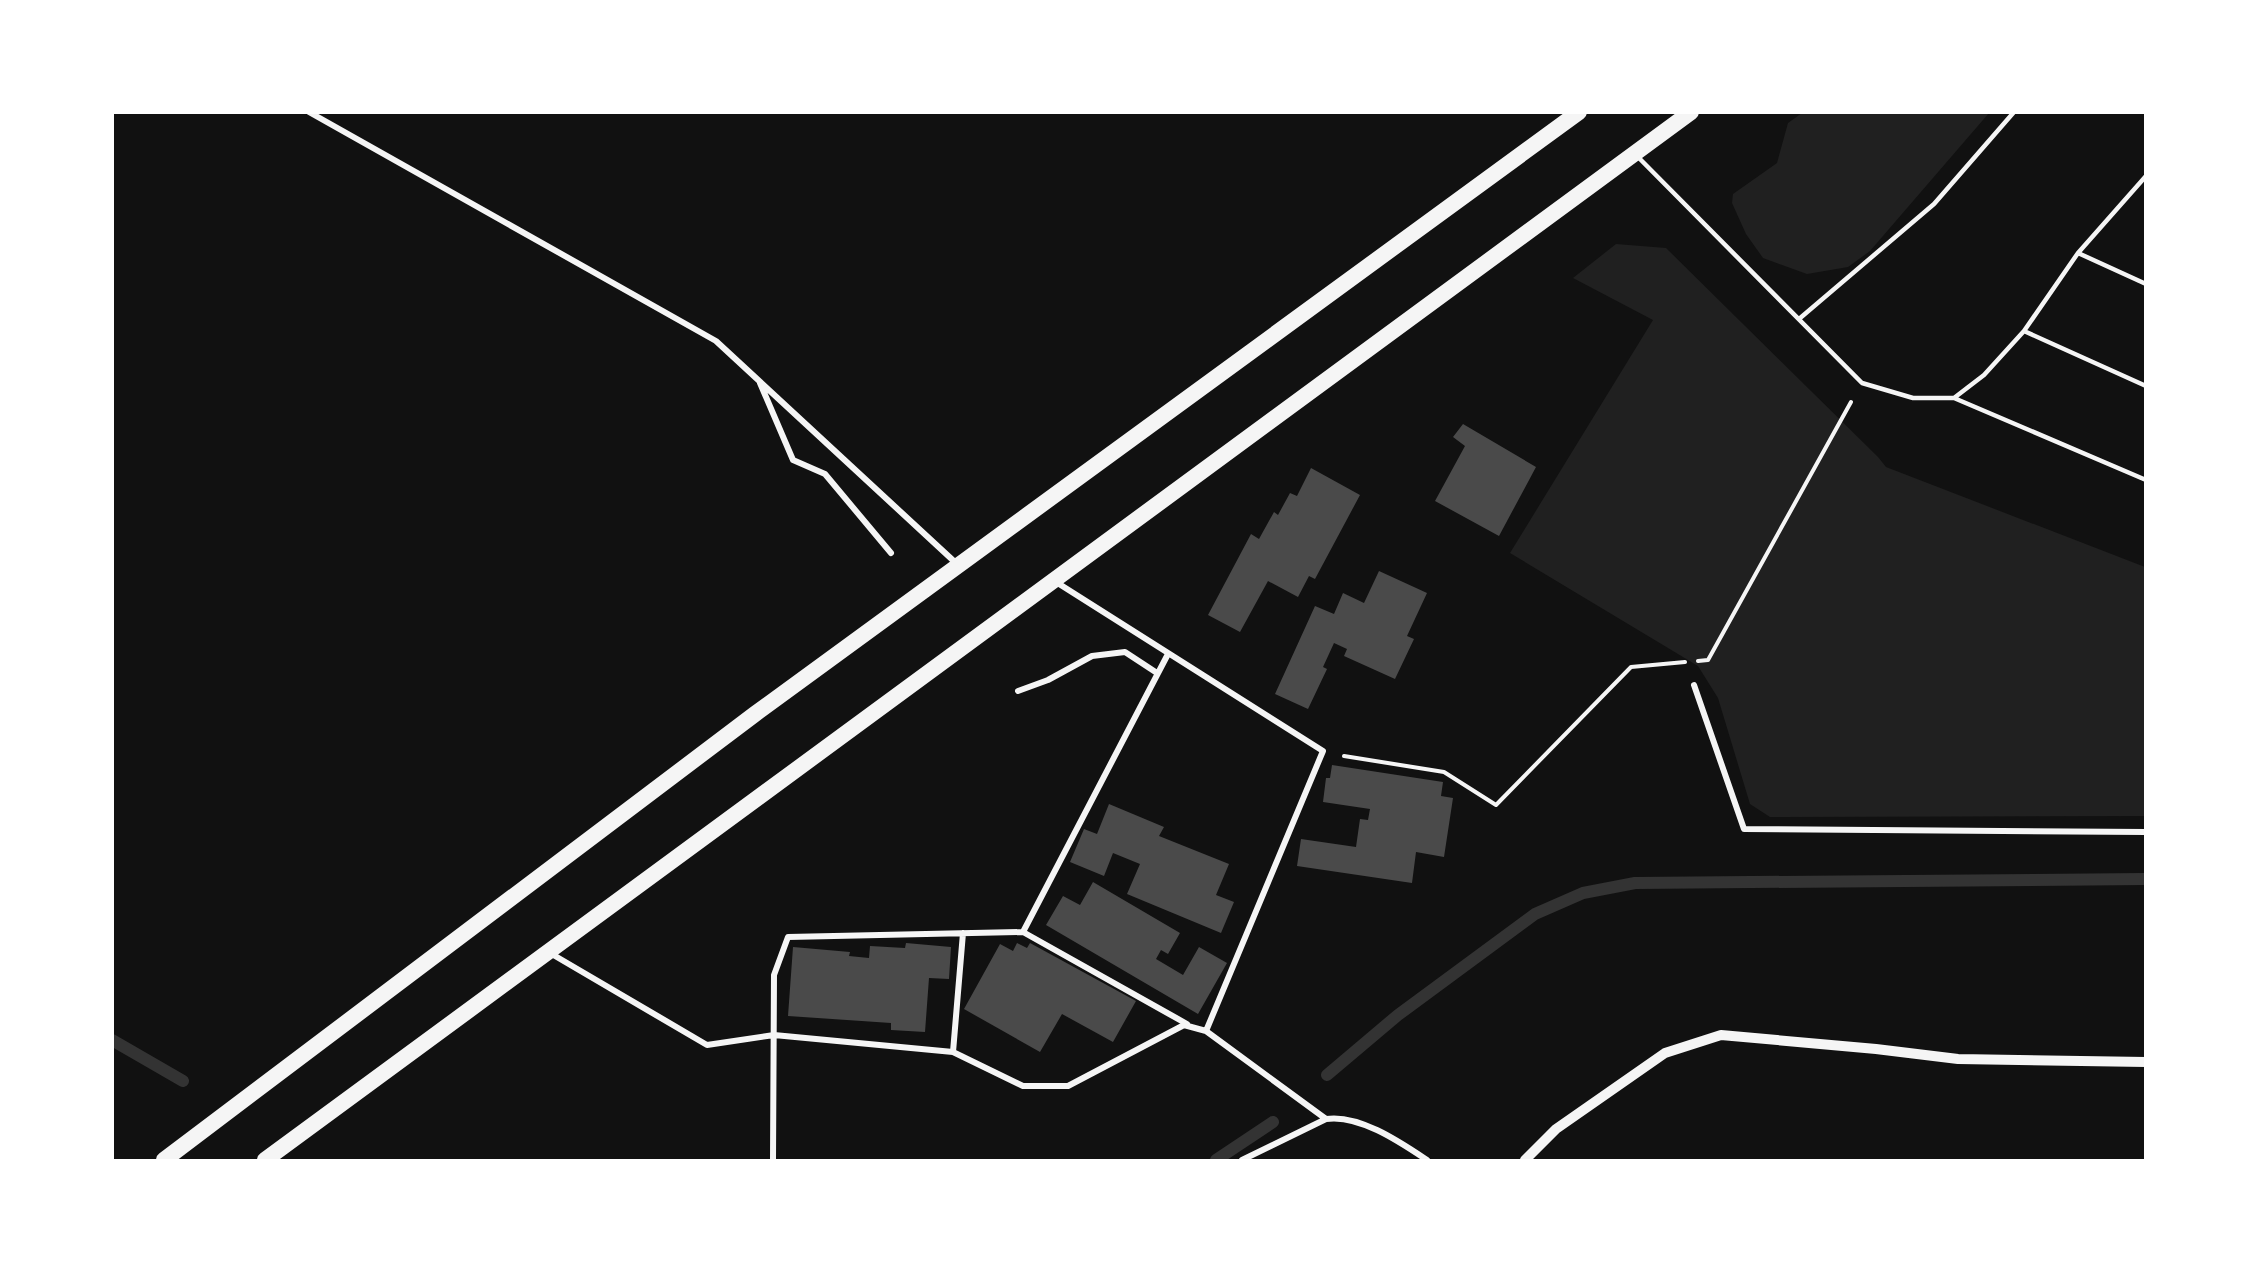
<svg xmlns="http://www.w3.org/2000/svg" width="2258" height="1273" viewBox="0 0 2258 1273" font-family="'Fira Sans Condensed',sans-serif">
<rect width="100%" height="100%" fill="#111"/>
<path fill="#202020" d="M1802 113V112L1989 113 1870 251 1848 267 1807 274 1763 258 1746 234 1732 203 1733 194 1777 163 1788 123Z
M1616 244 1666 248 1878 457 1886 467 2145 567V816L1770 817 1750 804 1718 698 1698 666 1510 553 1653 320 1573 278Z"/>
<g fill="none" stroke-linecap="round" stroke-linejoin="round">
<path stroke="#333" stroke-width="12" d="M112 1040 183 1081
M1327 1075 1398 1015 1535 914 1583 893 1635 883 2146 879
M1216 1160 1273 1122"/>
</g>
<path fill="#4a4a4a" d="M1463 424 1536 467 1499 536 1435 501 1465 446 1453 437Z
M1311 468 1360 495 1315 579 1309 576 1298 597 1268 581 1240 632 1208 615 1251 534 1259 539 1274 512 1278 515 1290 493 1297 496Z
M1379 571 1427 593 1407 636 1414 639 1395 679 1344 656 1347 649 1334 643 1323 667 1327 669 1308 709 1275 694 1315 606 1334 614 1343 593 1364 603Z
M1332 765 1443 782 1441 796 1453 798 1444 857 1416 852 1412 883 1297 866 1301 839 1356 847 1360 819 1368 820 1370 809 1323 802 1326 778H1330Z
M1109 804 1164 827 1159 836 1229 864 1216 895 1234 902 1221 933 1127 894 1140 864 1113 853 1104 876 1070 862 1084 829 1097 834Z
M1093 882 1180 933 1168 954 1161 950 1156 959 1183 975 1199 947 1227 963 1198 1014 1046 925 1063 896 1080 905Z
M906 943 951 947 949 979 929 978 925 1032 891 1030V1023L788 1016 793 947 850 952 849 956 869 958 870 946 905 948Z
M1017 943 1027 948 1030 943 1136 1001 1113 1042 1062 1014 1040 1052 964 1009 1000 944 1013 951Z"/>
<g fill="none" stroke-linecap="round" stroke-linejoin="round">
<path stroke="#f5f5f5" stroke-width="4" d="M1708 660 1851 402
M1698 661 1708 660
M1344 756 1444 772 1496 805 1631 667 1685 662"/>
<path stroke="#f5f5f5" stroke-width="4.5" d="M1637 156 1862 383 1913 398H1954L1984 375 2024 331 2078 253 2146 176
M2078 253 2146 284
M1799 319 1934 204 2014 112
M2024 331 2146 386
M1954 398 2146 480"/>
<path stroke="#f5f5f5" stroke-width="6" d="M309 112 716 341 957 564
M760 383 793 460 825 474 891 553
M1056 582 1323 751 1206 1031 1326 1119
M1694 685 1744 829 2146 832
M1018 691 1048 680 1092 656 1125 652 1157 673
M1023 932 1187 1024
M550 953 707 1045 774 1035 953 1052 1023 1086H1068L1184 1025 1206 1031
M953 1052 963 933
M773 1160 774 975 788 937 1023 932 1168 654
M1242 1160 1326 1119C1359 1114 1400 1142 1427 1160"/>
<path stroke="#f5f5f5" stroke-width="10" d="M1525 1160 1556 1129 1665 1053 1721 1035 1876 1049 1958 1059 2146 1062"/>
<path stroke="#f5f5f5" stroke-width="16" d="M164 1160 755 714 1579 112
M265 1160 1691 112"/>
</g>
<rect width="2258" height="1273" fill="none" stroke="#ffffff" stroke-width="228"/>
</svg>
